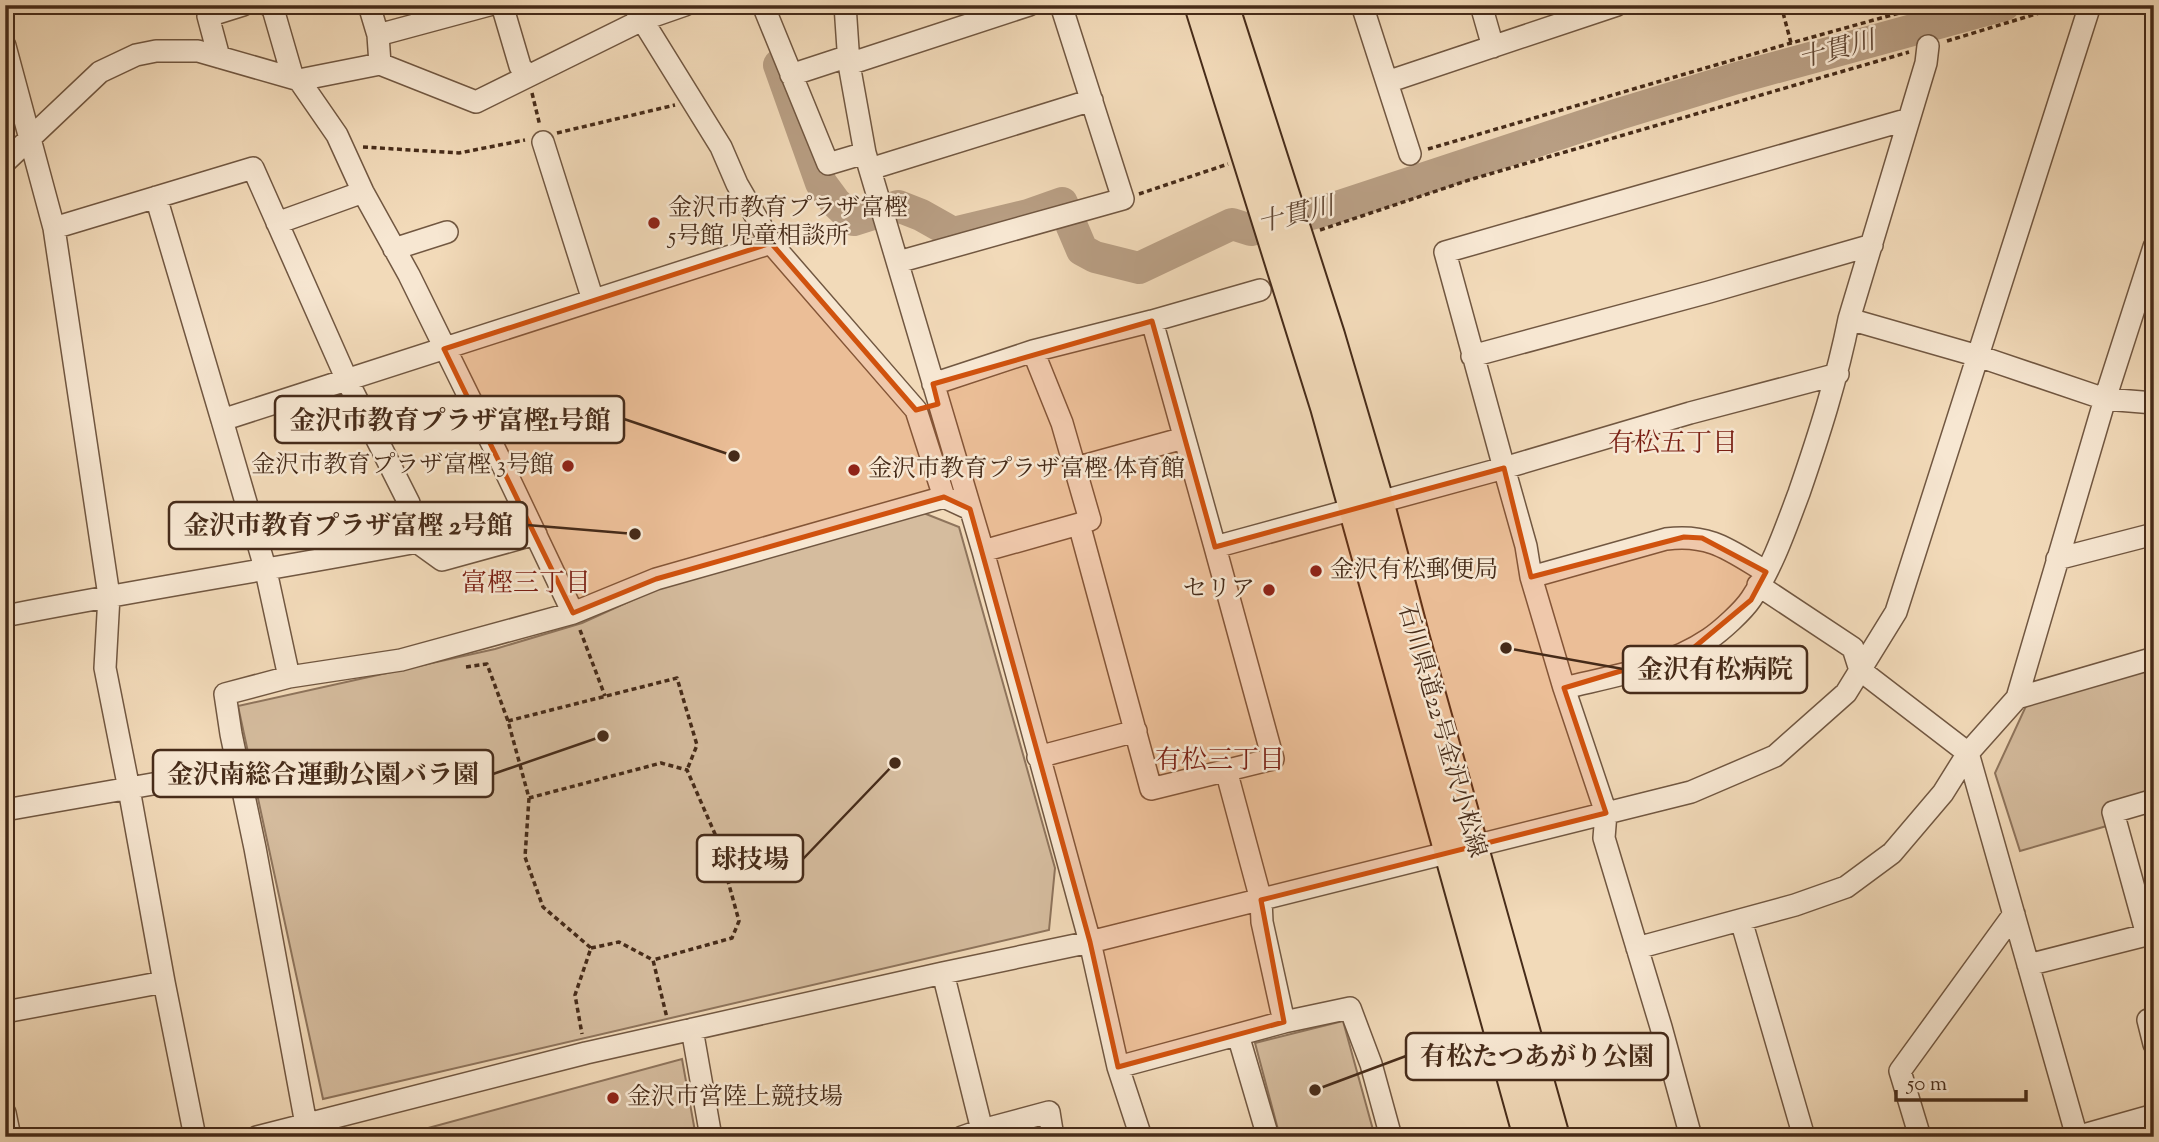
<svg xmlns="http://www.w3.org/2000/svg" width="2159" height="1142" viewBox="0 0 2159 1142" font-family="'Sorts Mill Goudy','Noto Serif JP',serif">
<rect width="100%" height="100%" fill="#f2dab9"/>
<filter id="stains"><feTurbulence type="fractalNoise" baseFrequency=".00286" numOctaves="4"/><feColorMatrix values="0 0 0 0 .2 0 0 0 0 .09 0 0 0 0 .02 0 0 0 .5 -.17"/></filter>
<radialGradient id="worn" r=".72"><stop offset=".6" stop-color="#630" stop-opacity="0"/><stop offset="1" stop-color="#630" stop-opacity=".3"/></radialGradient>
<path fill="#d5bc9e" stroke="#8e745c" stroke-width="2" d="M921 512 959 527 1055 868 1049 930 323 1099 238 706 495 649 582 623 661 587Z
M2154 667V793L2103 808 2110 825 2020 851 1995 773 2026 706Z
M1343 1021 1375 1137H1280L1255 1043Z
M682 1059 696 1137H395Z"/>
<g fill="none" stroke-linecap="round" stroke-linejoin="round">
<path stroke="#b89e83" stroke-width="32" d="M779 65 821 183 835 202 854 220 898 206 921 215 953 233 1028 215 1062 203 1082 250 1095 257 1139 268 1232 224 1251 230 1337 207 1619 114 1737 78 2004 5"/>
<defs>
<path id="minor" d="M268 5 273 9 293 78
M369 5 378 35
M502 5 520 66 528 76
M633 5 721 147 737 184 771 243 916 410 944 497
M763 5 828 164 865 153
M845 5 849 64 865 153 983 551 1090 942 1118 1067 1141 1137
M1362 5 1410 154
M1481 5 1493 47
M5 6 6 5
M5 46 54 228 109 596 105 668 129 789 164 982 195 1137
M1928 46 1926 63 1849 319 1978 356 2105 399 2154 403
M219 57 208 16 243 5
M380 64 378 35 489 5
M849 64 1029 5
M791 75 849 56
M299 80 337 135 363 192 409 275 503 466 573 613
M1387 82 1617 5
M543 142 593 300
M5 162 100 72 136 55 156 51H198L299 80 380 64 476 102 642 20 685 5
M870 169 1092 100
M156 197 222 420
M277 223 363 192
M54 228 253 168 347 380 409 503 417 542
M394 249 447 232
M898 262 1123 199 1061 5
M1152 321 1215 547
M1033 351 1062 423 1090 520 1079 524 1151 789 1273 759 1215 547 1504 468 1445 252 1909 119
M1472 356 1709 292 1872 245
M933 384 1033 351 1152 321 1260 290
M1075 468 1184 438
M983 551 1079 524
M2057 559 2154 534
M1531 577 1666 539C1710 533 1731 551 1766 572
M1758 585 1853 648 1860 670 1968 753 2077 1137
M5 616C142 589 280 568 417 542L442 560 536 534
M289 677 266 571 222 420 771 243
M1564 688C1613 676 1666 668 1709 639 1721 631 1743 611 1751 599 1773 566 1785 530 1799 493 1819 435 1837 379 1849 319
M2017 698 2154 658
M1038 757 1136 731
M1226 770 1261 900 1262 922 1284 1022
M5 810 238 769
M1741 920 1804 1137
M2147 935 2113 812 2154 800
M1637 948 1795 905 1846 887 1892 853 1943 793 1968 753 2017 698 2105 399 2154 247
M2028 965 2154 933
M943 973 982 1130 962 1137
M5 1012 164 982
M2148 1020 2154 1044
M692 1029 711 1137
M1238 1035 1268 1137
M1118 1067 1284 1022 1350 1008 1371 1064 1391 1137
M5 1113 10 1137
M982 1130 1049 1112 1053 1137
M308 1135 255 848 231 734 225 694 289 677 401 660 573 613 656 579 944 497 970 509
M257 1137 586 1053 943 973 1090 942 1691 792 1775 756 1846 693 1896 612 2090 5
M1691 1137 1661 1027 1604 838 1606 813 1564 688 1531 577 1526 546 1504 468 1690 413 1838 374
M1920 1137 1900 1071 2014 914
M2076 1137 2154 1115"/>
<path id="major" d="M1199 5 1325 407 1528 1137
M1224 5 1330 335 1379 501 1415 638 1555 1137"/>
</defs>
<use href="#minor" stroke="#715741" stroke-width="24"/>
<use href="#major" stroke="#462b19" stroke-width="32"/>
<path stroke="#462b19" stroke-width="3.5" stroke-dasharray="5 3.5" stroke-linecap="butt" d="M1781 5 1791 43
M1947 41 2039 13 2068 12
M532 93 540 126
M557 133 675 105
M363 147 459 153 525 140
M1428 149 1791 43 1928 5
M1139 194 1228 164
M1320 230 1469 180 1909 52
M580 630 605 696
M466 667 487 664 508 721 529 798 661 763 687 770 715 834 739 921 732 938 653 960 667 1018
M508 721 677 678 697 745 687 770
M529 798 525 857 543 907 591 948 575 995 582 1034
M591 948 619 942 653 960"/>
<use href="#minor" stroke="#f7e7d2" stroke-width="21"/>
<use href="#major" stroke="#f2dab9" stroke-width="28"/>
</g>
<path fill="#d0520e" fill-opacity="0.2" stroke="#d0520e" stroke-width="5" stroke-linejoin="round" d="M771 243 916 410 938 404 933 384 1152 321 1215 547 1504 468 1531 577 1684 537 1702 538 1766 572 1751 600 1691 650 1564 688 1606 813 1261 900 1284 1022 1118 1067 1090 942 970 509 944 497 656 579 573 613 444 349Z"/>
<g fill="#8f2418" stroke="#f7e7d2" stroke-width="2.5">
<circle cx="654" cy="223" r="7"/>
<circle cx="568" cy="466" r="7"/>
<circle cx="854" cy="470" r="7"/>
<circle cx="1316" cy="571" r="7"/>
<circle cx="1269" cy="590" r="7"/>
<circle cx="613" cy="1098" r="7"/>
</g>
<g text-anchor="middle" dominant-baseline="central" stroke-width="5" stroke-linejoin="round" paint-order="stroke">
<g font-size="24" fill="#462b19" stroke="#f7e7d2" text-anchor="start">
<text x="668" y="209">金沢市教育プラザ富樫<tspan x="668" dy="28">5号館 児童相談所</tspan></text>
<text x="554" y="466" text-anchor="end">金沢市教育プラザ富樫 3号館</text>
<text x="868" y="470">金沢市教育プラザ富樫 体育館</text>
<text x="1330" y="571">金沢有松郵便局</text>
<text x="1255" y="590" text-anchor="end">セリア</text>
<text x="627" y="1098">金沢市営陸上競技場</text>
</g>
<g font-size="24" fill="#462b19" stroke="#f7e7d2">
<text transform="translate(1441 731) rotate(74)">石川県道22号金沢小松線</text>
</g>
<g font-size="26" font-style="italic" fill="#624834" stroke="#f7e7d2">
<text transform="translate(1837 51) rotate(-15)">十貫川</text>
<text transform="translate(1296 216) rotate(-14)">十貫川</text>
</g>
<g font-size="26" fill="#7a1f14" stroke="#f7e7d2">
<text x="1673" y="444">有松五丁目</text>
<text x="526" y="584">富樫三丁目</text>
<text x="1220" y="761">有松三丁目</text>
</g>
</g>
<path fill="none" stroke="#462b19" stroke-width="2.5" d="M734 456L624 419M635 534L527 525M1506 648L1623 669M603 736L493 774M895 763L803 859M1315 1090L1406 1056"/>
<g fill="#462b19" stroke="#f7e7d2" stroke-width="2.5">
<circle cx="734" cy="456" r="7"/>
<circle cx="635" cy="534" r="7"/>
<circle cx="1506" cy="648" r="7"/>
<circle cx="603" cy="736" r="7"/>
<circle cx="895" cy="763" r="7"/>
<circle cx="1315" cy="1090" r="7"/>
</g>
<g fill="#f7e7d2" stroke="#462b19" stroke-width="2.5">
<rect x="275" y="396" width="349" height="47" rx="7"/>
<rect x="169" y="502" width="358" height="47" rx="7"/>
<rect x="1623" y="646" width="184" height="47" rx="7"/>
<rect x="153" y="750" width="340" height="47" rx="7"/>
<rect x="697" y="835" width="106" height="47" rx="7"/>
<rect x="1406" y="1033" width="262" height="47" rx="7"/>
</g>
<g font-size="26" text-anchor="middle" font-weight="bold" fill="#462b19">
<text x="450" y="429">金沢市教育プラザ富樫1号館</text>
<text x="348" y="534">金沢市教育プラザ富樫 2号館</text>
<text x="1715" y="678">金沢有松病院</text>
<text x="323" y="783">金沢南総合運動公園バラ園</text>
<text x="750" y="868">球技場</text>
<text x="1537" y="1065">有松たつあがり公園</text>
</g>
<rect width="2159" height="1142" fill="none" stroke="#f2dab9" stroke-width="28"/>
<rect x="7" y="7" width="2145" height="1128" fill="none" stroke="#462b19" stroke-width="3.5"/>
<rect x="14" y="14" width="2131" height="1114" fill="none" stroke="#462b19" stroke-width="2"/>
<path d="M1896 1090v10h130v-10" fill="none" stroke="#462b19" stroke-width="3.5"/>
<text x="1907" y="1090" font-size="21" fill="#462b19" stroke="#f7e7d2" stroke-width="5" paint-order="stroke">50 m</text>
<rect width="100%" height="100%" filter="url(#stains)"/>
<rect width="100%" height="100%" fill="url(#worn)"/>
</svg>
